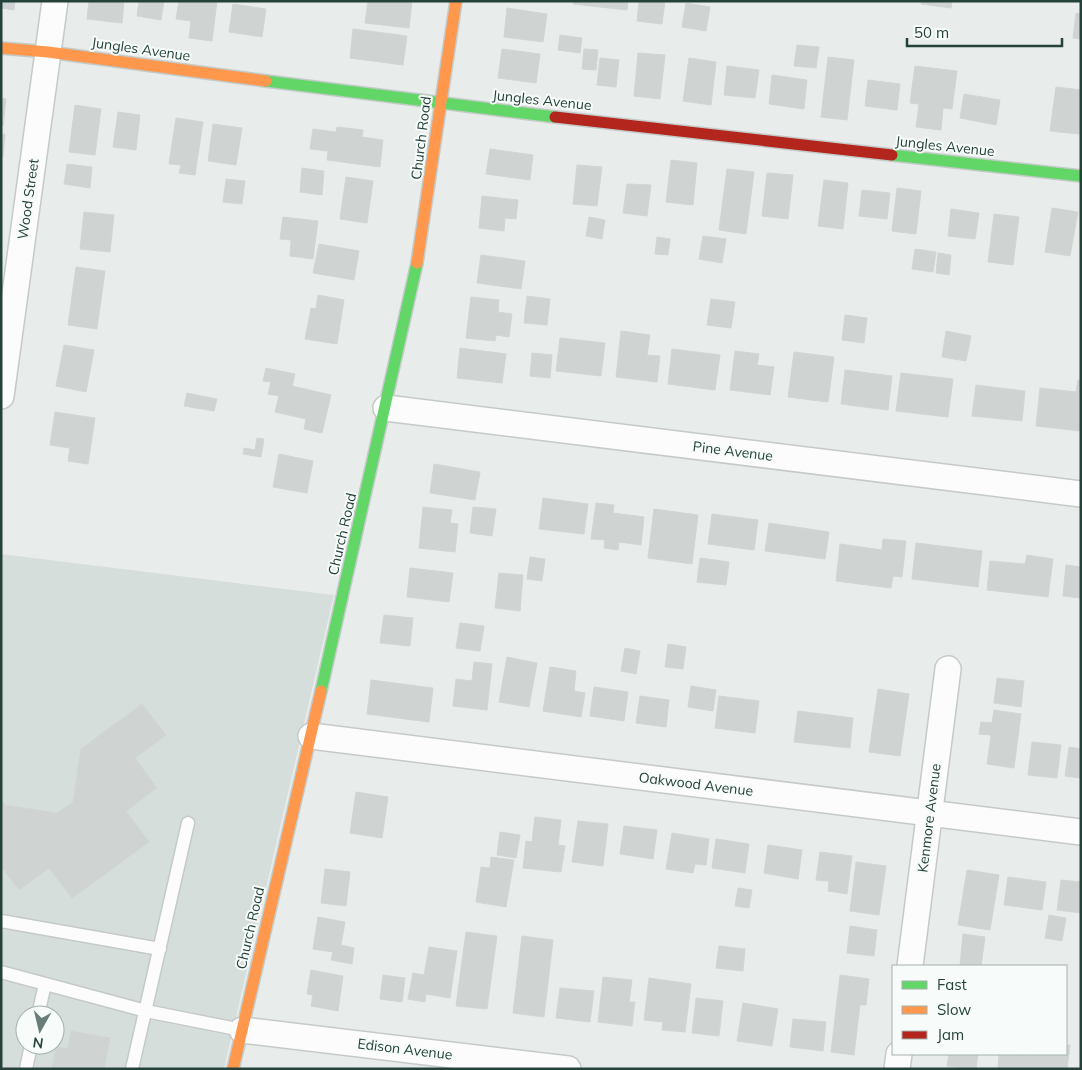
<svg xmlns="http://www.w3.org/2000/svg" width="1082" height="1070" viewBox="0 0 1082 1070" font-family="Mulish,sans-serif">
<rect width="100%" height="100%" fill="#e8edeb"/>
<path fill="#d6dedb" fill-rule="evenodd" d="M1 554 334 595 224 1069H1ZM25 1015H55V1045H25Z"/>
<path fill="#cfd4d2" stroke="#d1d6d4" d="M1 1H15L14 10 1 8Z
M89 1H124L122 23 87 19Z
M139 1H164L161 20 137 16Z
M179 1H217L212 41 189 38 191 21 176 19Z
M368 1H412L409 28 365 23Z
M574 1H628L627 10 573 4Z
M639 1H665L662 24 637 21Z
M922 1H952L951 8 921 4Z
M686 3 710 7 706 31 682 27Z
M233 4 266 9 262 37 229 32Z
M507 8 547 14 543 42 504 37Z
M1076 13 1081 14V39L1073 38Z
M353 29 407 36 403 65 350 58Z
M560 35 582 38 580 53 558 50Z
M797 45 819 47 816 68 794 66Z
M502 49 540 54 536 83 498 78Z
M584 49 598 50 596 70 582 69Z
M638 53 665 55 660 99 634 96Z
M828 57 854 60 847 120 821 117Z
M600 58 619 60 616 87 597 85Z
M689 58 716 62 711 105 683 101Z
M727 66 759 70 755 98 724 95Z
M915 66 957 71 952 109 943 108 941 130 916 127 919 104 910 103Z
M772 75 807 80 804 109 769 104Z
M868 80 900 84 897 110 865 106Z
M1056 87 1081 90 1079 134 1050 131Z
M964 94 1000 100 996 125 960 118Z
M1 98 6 99 3 126 1 125Z
M75 105 101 109 95 155 69 152Z
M118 112 140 115 136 150 113 147Z
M176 118 203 122 195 175 179 173 181 165 169 164Z
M213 124 242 128 236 165 208 161Z
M337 127 363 130 362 137 383 140 380 167 327 160 328 151 310 149 313 129 336 132Z
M1 134H5L3 157H1Z
M490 149 533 155 530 180 486 174Z
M671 160 697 163 693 205 666 202Z
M67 164 92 167 90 188 64 184Z
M577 165 602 167 597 206 573 204Z
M302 168 324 171 322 195 300 192Z
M727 169 754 172 746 234 719 230Z
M767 173 793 175 788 219 762 216Z
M346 177 373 181 367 223 340 219Z
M226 179 245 181 242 204 223 202Z
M824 180 848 183 843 229 818 226Z
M627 184 651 185 647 216 623 213Z
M897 188 921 191 916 234 892 231Z
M862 190 890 193 887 219 859 216Z
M482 196 518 200 516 219 505 218 504 231 479 228Z
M1052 208 1078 212 1070 256 1045 252Z
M951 209 979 213 975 239 948 236Z
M84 212 114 215 110 252 80 249Z
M994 214 1019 217 1013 265 988 262Z
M283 217 318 221 313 259 290 256 291 240 280 239Z
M589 217 605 220 602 239 586 236Z
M703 236 726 239 722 263 699 259Z
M657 237 670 239 668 255 655 254Z
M319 244 359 251 354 280 313 273Z
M915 249 936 252 933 272 912 269Z
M938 253 951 255 949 275 936 273Z
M481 255 525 261 521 289 477 283Z
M76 267 105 271 97 329 68 325Z
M318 295 344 300 337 344 305 339 311 308 316 309Z
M527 296 550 299 547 325 524 323Z
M471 297 499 300 498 312 512 314 509 337 496 335 495 341 466 338Z
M711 299 735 302 731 328 707 325Z
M845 315 867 318 864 343 842 340Z
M621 331 650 335 647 355 660 356 657 382 616 377Z
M946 331 971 336 966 361 942 357Z
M560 338 605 343 601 376 556 371Z
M64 345 94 350 86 392 56 386Z
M460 348 506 354 502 383 457 378Z
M672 349 720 355 715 390 668 384Z
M735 351 759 354 757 365 774 367 770 395 730 390Z
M794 352 834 357 828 402 788 397Z
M532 353 552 355 550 378 530 376Z
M266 368 295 374 292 386 331 395 322 433 304 429 306 419 275 412 279 396 268 394 271 382 263 381Z
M845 370 892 376 888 410 841 404Z
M901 373 953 379 948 417 896 411Z
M1078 380H1081V431L1036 426 1040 388 1076 392Z
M976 385 1025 391 1022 421 972 416Z
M187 393 217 399 214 411 184 406Z
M55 412 95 418 88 464 68 461 70 448 50 445Z
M257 438 264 439 261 457 243 454 244 448 255 450Z
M279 454 313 461 307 493 273 487Z
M434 464 480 472 475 500 430 493Z
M543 498 588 504 584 534 539 529Z
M596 503 614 505 613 513 644 517 641 545 619 542 618 550 604 548 605 540 591 539Z
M423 507 452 510 450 523 458 524 455 552 419 548Z
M473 507 496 509 492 536 470 533Z
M654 509 698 515 692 564 648 558Z
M712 514 758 520 754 550 708 544Z
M769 523 829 532 825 559 765 551Z
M883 539 906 541 902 577 893 576 891 588 836 581 840 544 882 550Z
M916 543 982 551 978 587 912 579Z
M1027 555 1053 559 1048 597 987 590 990 561 1025 564Z
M530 557 545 559 542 581 527 579Z
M700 558 729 562 726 585 697 582Z
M1066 565 1081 567V598L1063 596Z
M410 568 453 573 449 602 407 597Z
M499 573 523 575 520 611 495 608Z
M384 615 413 618 410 646 380 643Z
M460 623 484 626 480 651 456 648Z
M668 644 686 647 683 669 665 667Z
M625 648 640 651 636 674 621 671Z
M507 657 537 663 529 707 499 702Z
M474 662 492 664 487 710 453 706 456 679 472 681Z
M550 667 576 671 574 691 585 693 581 717 543 711Z
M997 678 1024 681 1021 707 994 703Z
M371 680 433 688 429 722 367 714Z
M691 686 716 690 713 711 688 707Z
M594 687 628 692 624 721 590 716Z
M878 689 909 694 900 756 869 752Z
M640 696 669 700 666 727 636 723Z
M719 696 759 701 755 733 715 728Z
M142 704 166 735 135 758 157 788 126 811 149 842 72 898 49 868 19 890 1 866V800L5 805 57 813 73 802 81 749Z
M994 710 1021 714 1014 768 987 764 991 735 979 734 981 722 992 723Z
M798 711 853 718 850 748 794 742Z
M1032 742 1061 745 1057 778 1028 775Z
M1069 747 1081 749V778L1065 776Z
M356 792 388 797 382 838 350 833Z
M535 817 561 820 558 845 565 846 561 872 523 868 526 841 532 842Z
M578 821 608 824 603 866 572 862Z
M624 826 657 830 653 859 620 854Z
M500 832 520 835 516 858 497 855Z
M672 833 709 839 706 865 695 864 693 873 666 869Z
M716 839 749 844 745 873 712 868Z
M768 845 802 850 798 879 764 873Z
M820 852 852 856 847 894 828 891 829 881 816 880Z
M491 857 514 860 506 907 476 902 481 867 490 868Z
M856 862 886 866 879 915 850 911Z
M325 869 350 872 346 906 321 903Z
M967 870 999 875 990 930 958 925Z
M1008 877 1046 882 1042 910 1004 905Z
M1061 880 1081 882V913L1057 910Z
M738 888 752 890 749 908 735 906Z
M1049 915 1066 918 1062 941 1045 938Z
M318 917 345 922 341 945 354 948 352 964 331 960 333 952 313 949Z
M850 926 877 930 874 956 847 953Z
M466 932 497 936 487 1009 456 1006Z
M963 934 985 937 981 966H960Z
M522 936 553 940 544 1017 513 1013Z
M719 946 745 949 743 971 716 968Z
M429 947 457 951 450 998 426 994 425 1002 408 999 413 973 424 975Z
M311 970 343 976 338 1011 311 1006 313 995 307 994Z
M383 975 405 978 402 1002 380 999Z
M840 975 869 979 866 1005H860L854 1055 831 1052Z
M603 977 632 980 629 1002H635L632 1026 598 1022Z
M649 978 691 984 685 1032 662 1030 663 1022 644 1020Z
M560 988 594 991 590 1022 556 1018Z
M696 998 723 1001 719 1036 692 1033Z
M743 1003 778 1009 772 1046 737 1041Z
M793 1019 826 1022 823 1051 790 1047Z
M71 1031 110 1038 104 1069H52L56 1047 68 1049Z
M1066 1045H1070L1067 1069H998L999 1054 1030 1056 1031 1054H1066Z
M949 1054H978L976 1069 947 1066Z"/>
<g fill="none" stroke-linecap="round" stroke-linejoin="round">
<defs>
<path id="lane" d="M1 921 160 949
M1 972 146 1011 242 1030
M38 1015 45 984
M26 1069 31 1045
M132 1069 188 823"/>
<path id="street" d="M1 396 55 1
M386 408 1081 494
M311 736 1081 832
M910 966 948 669
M242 1030 568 1069
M897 1069 899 1054"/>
<path id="fast" d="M266 81 555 117
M892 155 1081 176
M321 691 417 263"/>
<path id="slow" d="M1 48 48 52 266 81
M417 263 456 1
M233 1069 321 691"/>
<path id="jam" d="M555 117 892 155"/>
</defs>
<use href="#lane" stroke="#c5cac8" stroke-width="15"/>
<use href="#street" stroke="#c5cac8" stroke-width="28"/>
<use href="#fast" stroke="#c3cbc8" stroke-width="14"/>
<use href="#slow" stroke="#c3cbc8" stroke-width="14"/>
<use href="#jam" stroke="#c3cbc8" stroke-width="14"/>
<use href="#lane" stroke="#fcfcfc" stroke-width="12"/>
<use href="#street" stroke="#fcfcfc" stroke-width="25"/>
<use href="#fast" stroke="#63d668" stroke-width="11"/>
<use href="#slow" stroke="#ff974d" stroke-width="11"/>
<use href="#jam" stroke="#b3261e" stroke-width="11"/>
</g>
<g text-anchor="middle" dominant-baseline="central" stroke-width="4" stroke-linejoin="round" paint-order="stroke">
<g font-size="14" fill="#24423a" stroke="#f7fbf9">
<text transform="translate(141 49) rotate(8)">Jungles Avenue</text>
<text transform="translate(542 100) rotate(6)">Jungles Avenue</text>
<text transform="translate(421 138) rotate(-83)">Church Road</text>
<text transform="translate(945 146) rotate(6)">Jungles Avenue</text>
<text transform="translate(28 199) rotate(-82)">Wood Street</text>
<text transform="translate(733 451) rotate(7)">Pine Avenue</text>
<text transform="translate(342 534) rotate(-77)">Church Road</text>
<text transform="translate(696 784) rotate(7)">Oakwood Avenue</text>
<text transform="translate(929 818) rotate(-83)">Kenmore Avenue</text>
<text transform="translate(250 928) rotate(-77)">Church Road</text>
<text transform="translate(405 1049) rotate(7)">Edison Avenue</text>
</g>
</g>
<rect width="1082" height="1070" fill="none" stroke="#24423a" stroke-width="5"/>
<rect x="892" y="965" width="175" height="90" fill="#f7fbf9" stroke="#a3b1ad"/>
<rect x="902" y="981" width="25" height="8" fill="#63d668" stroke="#a3b1ad"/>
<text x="937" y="990" font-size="15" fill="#24423a">Fast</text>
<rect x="902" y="1006" width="25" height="8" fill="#ff974d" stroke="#a3b1ad"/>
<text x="937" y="1015" font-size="15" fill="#24423a">Slow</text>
<rect x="902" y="1031" width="25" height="8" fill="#b3261e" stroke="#a3b1ad"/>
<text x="937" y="1040" font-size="15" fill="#24423a">Jam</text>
<g transform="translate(40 1030) rotate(188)"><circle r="24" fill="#f7fbf9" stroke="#a3b1ad"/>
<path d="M0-4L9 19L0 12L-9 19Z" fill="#697e78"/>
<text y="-8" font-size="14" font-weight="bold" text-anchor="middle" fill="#24423a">N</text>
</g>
<path d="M907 38v8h155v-8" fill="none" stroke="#24423a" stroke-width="2.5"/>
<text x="914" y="38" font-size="15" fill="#24423a" stroke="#f7fbf9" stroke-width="4" paint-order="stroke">50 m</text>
</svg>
